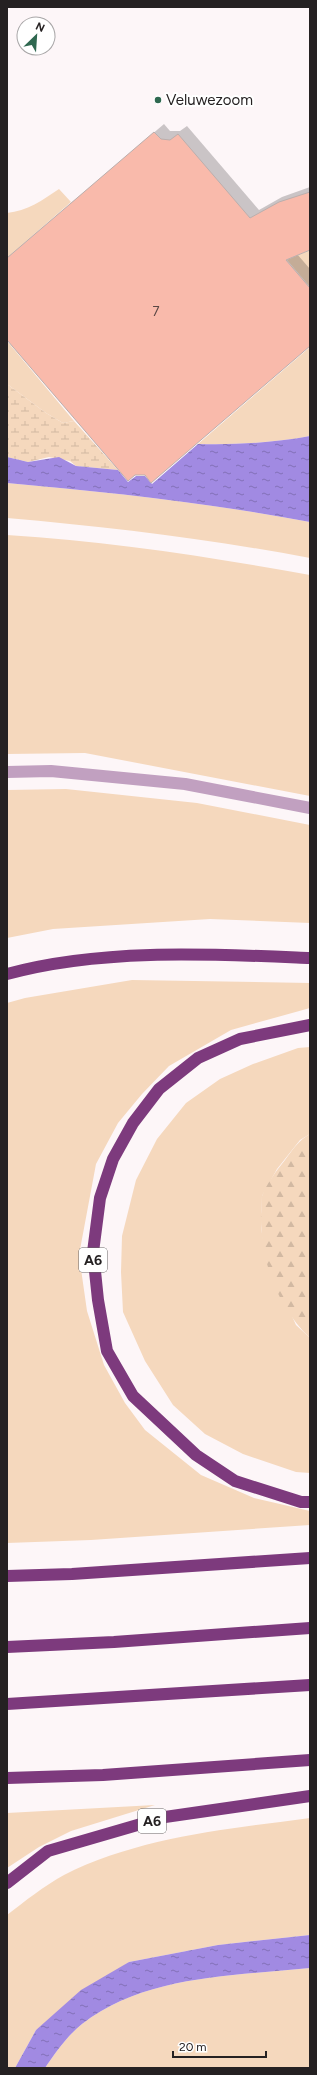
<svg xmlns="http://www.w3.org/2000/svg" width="317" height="2075" viewBox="0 0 317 2075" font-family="Figtree,sans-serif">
<defs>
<pattern id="forest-firs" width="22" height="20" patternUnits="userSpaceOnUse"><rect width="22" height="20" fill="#f5d8bd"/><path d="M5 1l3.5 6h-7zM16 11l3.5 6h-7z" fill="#d2b9a2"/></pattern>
<pattern id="wetland-marsh" width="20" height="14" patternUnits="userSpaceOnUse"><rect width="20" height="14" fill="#f5d8bd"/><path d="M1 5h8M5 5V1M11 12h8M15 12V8" fill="none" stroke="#d2b9a2"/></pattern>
<pattern id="water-ripples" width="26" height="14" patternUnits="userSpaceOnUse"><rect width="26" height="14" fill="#a18ae2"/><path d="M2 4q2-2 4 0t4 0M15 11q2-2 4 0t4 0" fill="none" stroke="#8370b7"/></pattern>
</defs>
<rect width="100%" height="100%" fill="#fdf6f8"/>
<path fill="#f5d8bd" d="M59 189 71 202 7 258V213C27 211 43 200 59 189Z
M310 250V287L287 260Z
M7 341 74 421 63 423 46 413 7 384Z
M310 347V436C272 443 236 445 198 444Z
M7 483C108 492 210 503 310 522V558C210 539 109 527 7 518Z
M7 535C109 541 209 557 310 575V796L85 753 7 754Z
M66 789 197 803 310 825V923L210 919 53 929 7 938V790Z
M132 980 310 983V1008L231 1030 169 1066 142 1094 118 1123 96 1164 79 1255 87 1311 104 1365 125 1403 145 1430 201 1475 254 1498 310 1511V1525L91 1540 7 1543V1003L25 998Z
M310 1047V1134L300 1140 277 1169 262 1196 261 1228 267 1262 296 1325 310 1338V1473L296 1472 243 1454 205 1434 173 1405 145 1361 123 1312 121 1272 122 1236 136 1180 157 1139 186 1103 220 1079 253 1064 298 1048Z
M155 1805 71 1831 39 1847 7 1868V1813Z
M310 1818V1935L218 1945 129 1962 36 2030 15 2068H7V1915C25 1901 44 1886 64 1875 139 1837 228 1829 310 1818Z
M310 1968V2068H45C55 2053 68 2035 82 2024 145 1975 234 1976 310 1968Z"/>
<path fill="url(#forest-firs)" d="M310 1134V1338C277 1307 260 1259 261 1214 262 1209 261 1201 262 1196 267 1183 277 1170 285 1160 293 1149 299 1140 310 1134Z"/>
<path fill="url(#wetland-marsh)" d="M7 384 46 413 63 423 74 421 118 470 76 466 70 461 49 457 28 462 7 457Z"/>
<path fill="url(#water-ripples)" d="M310 436V522C210 503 108 492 7 483V457L28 462 59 457 76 466 118 470 128 482 136 476H145L152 484 198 444C236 445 272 443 310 436Z
M310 1935V1968C234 1976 145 1975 82 2024 68 2035 55 2053 45 2068H15L36 2030 81 1990 129 1962 218 1945Z"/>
<path fill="#0003" d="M164 124 170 131H180L187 126 259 210 282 197 310 187V249L297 254 310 269V345L145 474 7 339V258Z"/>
<path fill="#f9baab" stroke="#bbafad" d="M154 132 161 139 170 140 178 134 250 218 279 202 310 192V250L286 260 310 288V346L151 483 145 475H135L128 481 7 340V258Z"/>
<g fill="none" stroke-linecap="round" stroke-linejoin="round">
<path stroke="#c1a0c0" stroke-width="12" d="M7 772 51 771 185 784 310 808"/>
<path stroke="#7d3a7d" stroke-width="12" d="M7 974C102 948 212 954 310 958
M310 1025 240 1039 198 1058 159 1089 133 1123 113 1159 100 1198 93 1252 98 1300 107 1351 133 1396 196 1455 235 1481 301 1502H310
M7 1576 72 1574 310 1558
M7 1647 114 1642 310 1628
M7 1704 310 1685
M7 1778 103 1775 310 1760
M7 1883 48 1851 165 1817 310 1796"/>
</g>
<circle fill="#2f6850" stroke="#fff" stroke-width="1.5" cx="158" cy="100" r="4"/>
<g text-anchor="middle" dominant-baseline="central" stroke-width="4" stroke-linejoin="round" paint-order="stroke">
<g font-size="13" fill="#5a4744">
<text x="156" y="311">7</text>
</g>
<g fill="#fff" stroke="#666464" stroke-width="1">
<rect x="79" y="1248" width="28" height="24" rx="3"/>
<rect x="138" y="1809" width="28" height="24" rx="3"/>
</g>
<g font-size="14" font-weight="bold" fill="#252122">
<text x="93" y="1260">A6</text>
<text x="152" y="1821">A6</text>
</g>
<g font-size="15" fill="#252122" stroke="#fff" text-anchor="start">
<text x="166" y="100">Veluwezoom</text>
</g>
</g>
<rect width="317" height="2075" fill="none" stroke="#252122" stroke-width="16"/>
<g transform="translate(36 36) rotate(25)"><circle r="19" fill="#ffffff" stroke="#a8a6a7"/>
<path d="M0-3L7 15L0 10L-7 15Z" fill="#2f6850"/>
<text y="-6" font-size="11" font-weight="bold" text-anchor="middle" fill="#252122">N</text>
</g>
<path d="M173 2051v6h93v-6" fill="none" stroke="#252122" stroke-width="2"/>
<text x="179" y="2051" font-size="12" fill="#252122" stroke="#ffffff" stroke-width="3" paint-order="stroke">20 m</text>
</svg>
